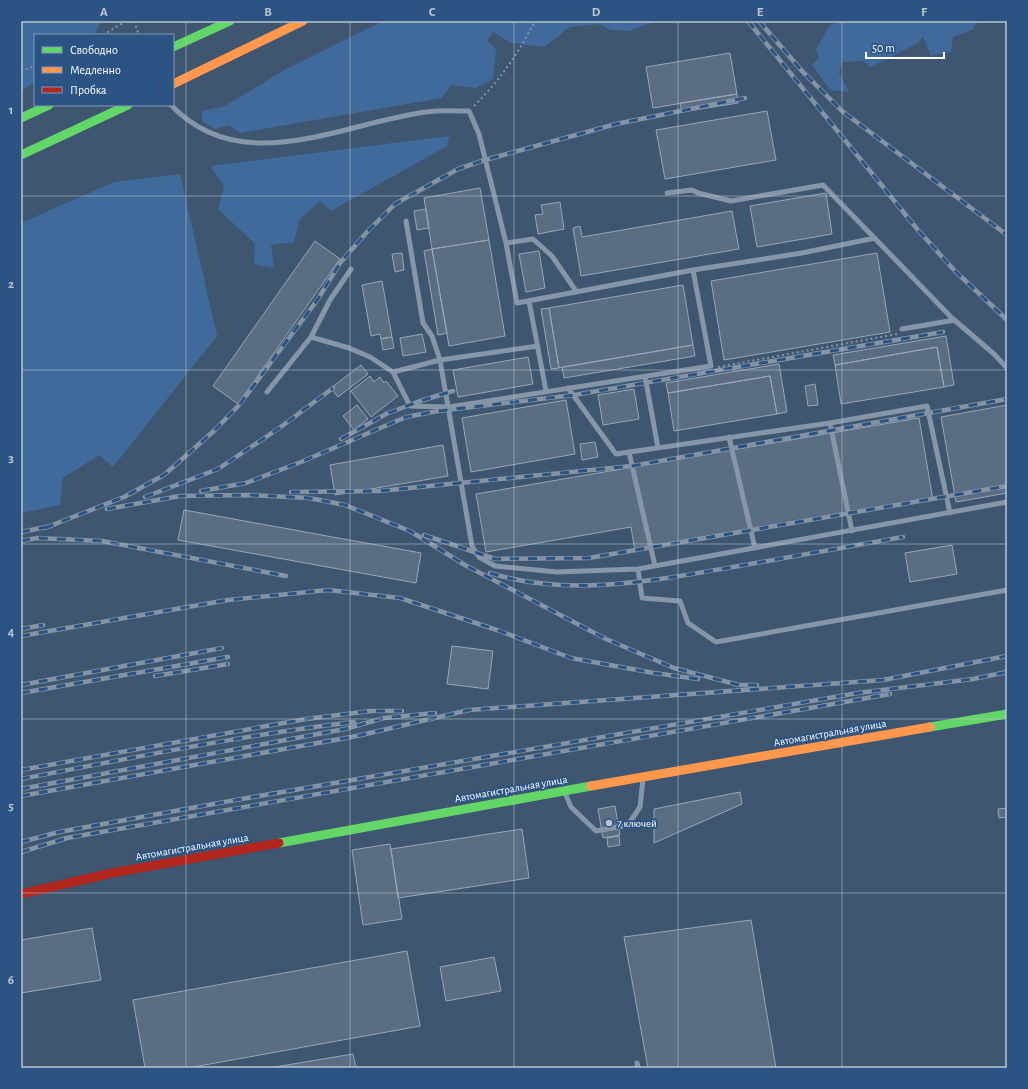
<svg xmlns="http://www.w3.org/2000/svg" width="1028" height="1089" viewBox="0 0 1028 1089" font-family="'Alegreya Sans',sans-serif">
<rect width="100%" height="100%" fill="#3f5671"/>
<path fill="#406a9b" d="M21 21H101L94 35H35V82L21 91Z
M383 21H656L629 31 611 30 600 24 570 27 544 47 511 43 493 32 487 41 496 49 493 79 476 88 451 85 442 98 240 133 229 125 216 129 202 121V111L225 106 286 69Z
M845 21H978L972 30 953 37 951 52 931 56 923 37 916 44 871 67 863 61 842 62 839 73 849 92 830 90 812 65 819 58 816 49 830 25Z
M449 136 447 146 331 211 320 201 300 219 294 242 271 245 274 268 254 264 255 244 218 209 224 186 210 166Z
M180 174 217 336 113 467 99 455 63 478 60 505 21 513V223L114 182Z"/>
<path fill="#5a6d82" stroke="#99a6b5" d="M730 53 737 94 653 108 646 67Z
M737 94 738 103 682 112 680 103Z
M767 111 776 160 665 179 656 130Z
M480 188 489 240 432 249 424 198Z
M826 193 832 234 757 247 750 206Z
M560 202 564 229 538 234 535 215 543 214 541 205Z
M426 209 429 228 417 230 414 211Z
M732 211 739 249 581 276 573 228 580 226 582 237Z
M489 240 505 336 449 346 432 249Z
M315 241 340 259 238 404 213 386Z
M432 249 447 333 438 335 424 251Z
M539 251 545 288 526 292 519 254Z
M402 253 404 270 395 272 392 254Z
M877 253 890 332 724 360 711 281Z
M382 281 392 337 381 339 380 334 371 336 362 285Z
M683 285 693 345 559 368 549 308Z
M549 308 559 368 551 369 541 309Z
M422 334 426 352 403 356 400 338Z
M946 336 954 385 944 387 937 347 835 365 833 355Z
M392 337 394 348 383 350 381 339Z
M693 345 695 356 564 378 562 367Z
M937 347 944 387 841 404 835 365Z
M528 357 533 384 458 397 453 370Z
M779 364 787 412 777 414 770 376 668 393 666 383Z
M361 365 368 374 338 397 331 388Z
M370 376 374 382 380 377 384 383 386 381 398 396 371 417 351 391Z
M770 376 777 414 674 431 668 393Z
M815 384 818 405 808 406 805 386Z
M634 389 639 419 603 425 598 395Z
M566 400 575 454 471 472 462 418Z
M357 405 368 419 354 430 343 416Z
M1007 405V493L956 502 941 417Z
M919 418 933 500 635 551 631 527 486 552 476 494Z
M595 442 598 457 582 460 580 444Z
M443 445 448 476 335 495 330 465Z
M184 510 421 553 416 583 178 540Z
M952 545 957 574 910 582 905 553Z
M452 646 493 651 488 689 447 684Z
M740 792 742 804 654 843V809Z
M615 806 620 835 603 838 598 809Z
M1007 808V817L999 818 998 809Z
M522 829 529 878 398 898 391 849Z
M619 836 620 845 608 847 607 838Z
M390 844 402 919 363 925 352 850Z
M751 920 776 1068H648L624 937Z
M92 928 101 980 21 993V940Z
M407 951 420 1026 188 1068H145L133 1000Z
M494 957 501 991 446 1001 440 967Z
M353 1054 356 1068H269Z"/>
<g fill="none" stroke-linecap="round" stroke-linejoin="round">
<path stroke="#8695a7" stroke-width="2" stroke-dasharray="2 3" stroke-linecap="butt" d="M134 21 139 35
M103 35 126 21
M21 71 35 66
M474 106C501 79 517 55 535 21
M718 367 897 334"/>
<path stroke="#8695a7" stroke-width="5" d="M171 105C242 180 342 123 426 112 440 110 455 111 469 111L479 134 506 243 517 303 693 270 802 253 875 238
M667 193 692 190 698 193 731 201 823 185 952 318 994 354 1007 368
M406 221 423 323 432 336 440 360 538 346
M506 243 533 239 552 256 576 291
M529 301 546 391
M902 329 955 320
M311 337 349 348 370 357 393 372 410 406 449 407 711 366 693 270
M393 372 440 360 472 546 479 557 495 566 557 572 638 569 1007 502
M645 376 658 448
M568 388 616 454 830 423 927 406 950 513
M267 392 311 337 330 300 351 269
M830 423 852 531
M729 437 755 548
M629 452 655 566
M638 569 642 598 680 601 688 623 716 642 1007 590
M565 793 571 807 596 831 628 825 640 807 643 779
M637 1063 638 1068"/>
<path stroke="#63d668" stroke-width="9" d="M173 47 230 21
M21 118 49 105
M21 155 128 105
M930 727 1007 714
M279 843 591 786"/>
<path stroke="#ff974d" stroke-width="9" d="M173 84 303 21
M591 786 930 727"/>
<path stroke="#b3261e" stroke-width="9" d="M21 894 112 873 279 843"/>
<defs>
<path id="rail" d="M748 21 918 230 954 270 1007 320
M759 21 802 71 842 111 1007 235
M341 439 386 414 420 401 453 391
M201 491 246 483 301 462 406 417 438 411 574 395 943 332
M291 492 379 491 632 466 1007 399
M145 497 218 469 278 429 333 388
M107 509 180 496 251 495 309 498 345 505 410 531 465 565 606 639 674 668 739 685H757
M45 528 124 497 164 475 215 430 240 404 260 377 318 299 340 263 367 232 395 204 458 169 485 160 616 124 745 98
M21 532 51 526
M424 535 495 559 589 558 1007 486
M21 541 37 538 102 541 286 576
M490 573C571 598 657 580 739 566 793 556 848 547 903 537
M21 629 43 625
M21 636 228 600 328 590 400 598 500 631 571 658 654 673 698 679
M155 676 228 664
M21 685 222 648
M21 693 228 657
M21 770 306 719 371 711H402
M21 779C132 758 242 735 354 722
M21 789 345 729 384 718 435 713
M21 796 357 736 469 710 883 680 1007 656
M21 842 59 832 230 801 858 693 973 679 1007 672
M21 852 67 838 890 694"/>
</defs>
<use href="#rail" stroke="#8594a5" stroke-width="4.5"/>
<use href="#rail" stroke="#2b5485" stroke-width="3" stroke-dasharray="9" stroke-linecap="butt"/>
</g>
<path fill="none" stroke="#bcc4cd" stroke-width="1" stroke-opacity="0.55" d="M186 21V1068M350 21V1068M514 21V1068M678 21V1068M842 21V1068M21 196H1007M21 370H1007M21 544H1007M21 719H1007M21 893H1007"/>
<circle fill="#bcc4cd" stroke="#2b5485" stroke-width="1.5" cx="609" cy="823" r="4"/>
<g text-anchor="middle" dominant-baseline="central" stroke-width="3.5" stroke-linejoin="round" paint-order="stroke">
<g font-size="11" fill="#fff" stroke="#2b5485">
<text transform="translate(830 733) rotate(-10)">Автомагистральная улица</text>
<text transform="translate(511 789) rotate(-10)">Автомагистральная улица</text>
<text transform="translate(192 847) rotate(-10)">Автомагистральная улица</text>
</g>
<g font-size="11" fill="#fff" stroke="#2b5485" text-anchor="start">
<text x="617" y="823">7 ключей</text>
</g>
</g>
<rect width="1028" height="1089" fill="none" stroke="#2b5485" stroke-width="44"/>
<rect x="34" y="34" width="140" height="72" fill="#2b5485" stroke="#8098b6"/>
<rect x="42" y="47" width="20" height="6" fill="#63d668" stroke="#8098b6"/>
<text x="70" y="54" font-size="12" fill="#ffffff">Свободно</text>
<rect x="42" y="67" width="20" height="6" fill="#ff974d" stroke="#8098b6"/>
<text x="70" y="74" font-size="12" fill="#ffffff">Медленно</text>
<rect x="42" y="87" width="20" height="6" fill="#b3261e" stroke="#8098b6"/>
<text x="70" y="94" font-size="12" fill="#ffffff">Пробка</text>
<path d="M866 52v6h78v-6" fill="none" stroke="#ffffff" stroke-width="2"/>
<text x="872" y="52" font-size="12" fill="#ffffff" stroke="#2b5485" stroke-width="3" paint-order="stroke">50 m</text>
<rect x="22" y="22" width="984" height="1045" fill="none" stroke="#bcc4cd" stroke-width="1.5"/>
<g font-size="13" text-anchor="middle" font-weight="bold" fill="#bcc4cd">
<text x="104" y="16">A</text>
<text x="268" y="16">B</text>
<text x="432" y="16">C</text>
<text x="596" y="16">D</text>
<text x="760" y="16">E</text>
<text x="924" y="16">F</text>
<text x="11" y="114">1</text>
<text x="11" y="288">2</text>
<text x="11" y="462">3</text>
<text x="11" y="636">4</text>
<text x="11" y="810">5</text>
<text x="11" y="984">6</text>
</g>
</svg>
